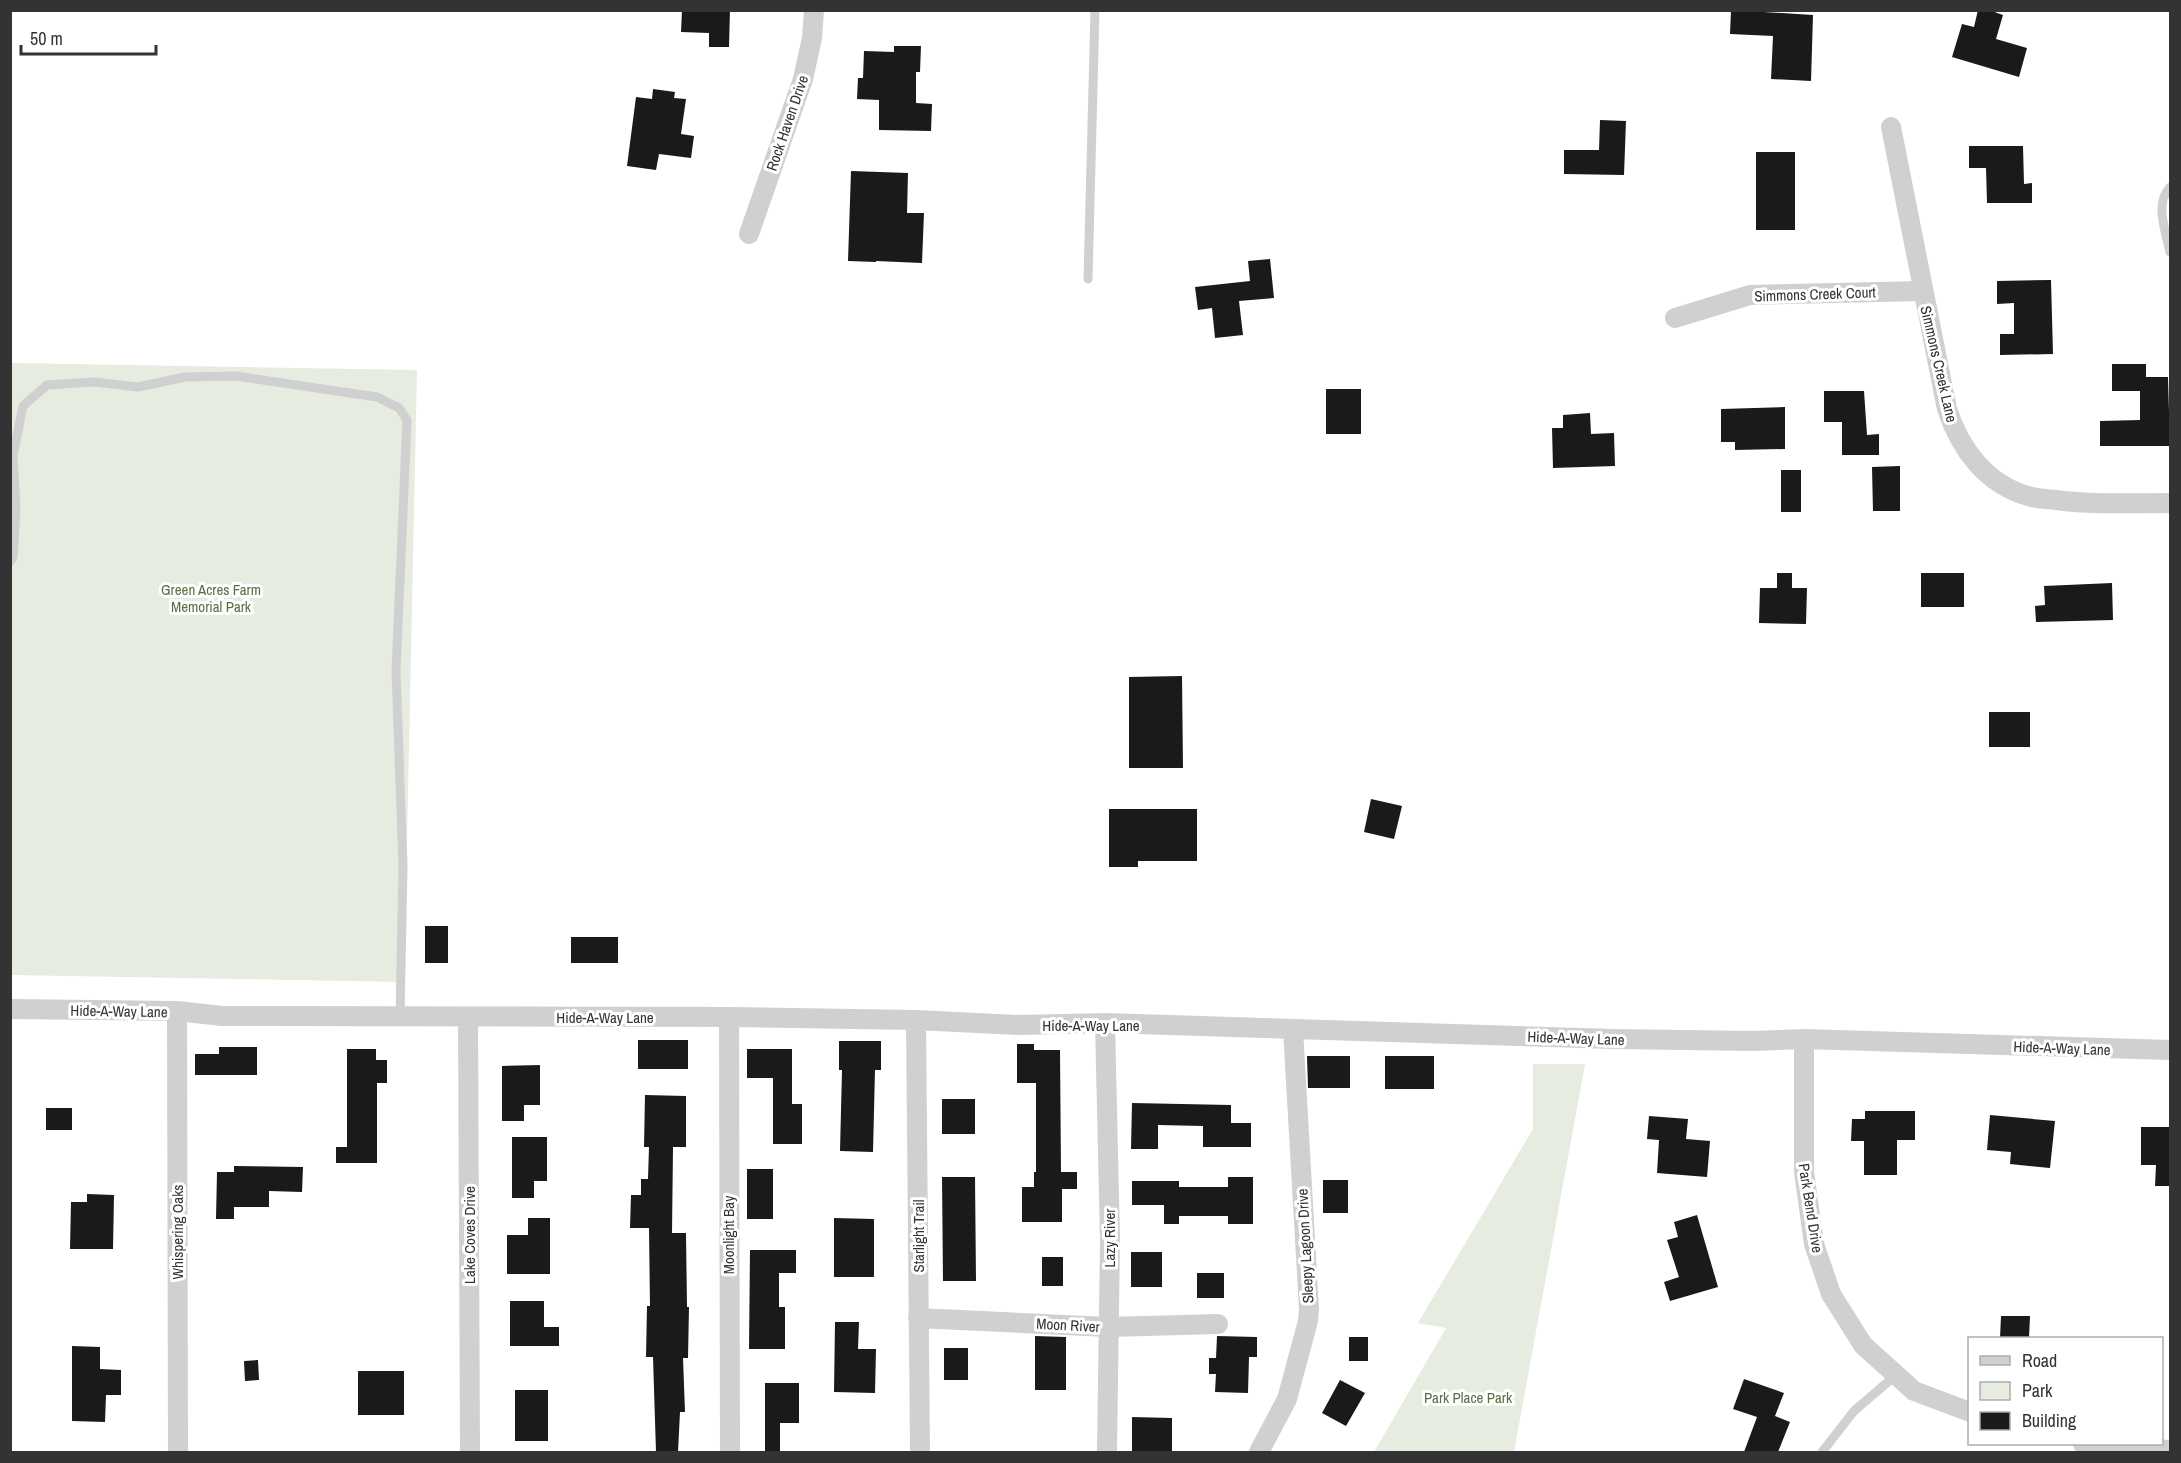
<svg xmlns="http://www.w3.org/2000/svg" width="2181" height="1463" viewBox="0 0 2181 1463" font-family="'Archivo Narrow',sans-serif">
<rect width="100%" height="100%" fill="#fff"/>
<path fill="#e6ecdf" d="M11 363 417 370 404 982 11 975Z
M1533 1064H1585L1514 1452H1374L1446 1328 1418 1323 1533 1129Z"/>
<path fill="#1a1a1a" d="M682 10H730L729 47H709V33L681 32Z
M1731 10 1813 15 1811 81 1771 79 1773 36 1730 34Z
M1978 10H1989L2003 15 1996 39 2027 48 2019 77 1952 57 1962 24 1974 27Z
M894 46H921L920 72H916V103L932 104 931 131 879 130V100L857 99 858 78H863L864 51 894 52Z
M653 89 675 92 674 98 686 99 681 134 694 136 691 158 659 154 656 170 627 166 636 97 652 99Z
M1600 120 1626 121 1624 175 1564 174V150H1599Z
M1969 146H2023L2024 184 2032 183V203H1987L1986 168H1969Z
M1756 152H1795V230H1756Z
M851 171 908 173 907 213H924L922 263 876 261V262L848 261Z
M1270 259 1274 298 1239 301 1243 335 1215 338 1212 308 1198 310 1195 287 1250 281 1248 261Z
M2051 280 2053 354 2000 355V334H2014V303L1997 304V281Z
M2112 364H2146V377H2168L2170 446H2100V421L2140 420V391H2112Z
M1326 389H1361V434H1326Z
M1824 391H1864L1867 435 1879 434V455H1842V422H1824Z
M1785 407V449L1735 450V442H1721V409Z
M1590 413 1591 434 1614 433 1615 466 1553 468 1552 428H1563V415Z
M1900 466V511H1873L1872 467Z
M1781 470H1801V512H1781Z
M1777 573H1792V588H1807L1806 624 1759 623 1760 588H1777Z
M1921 573H1964V607H1921Z
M2112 583 2113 620 2036 622 2035 606 2045 605 2044 586Z
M1182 676 1183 768H1129V677Z
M1989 712H2030V747H1989Z
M1371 799 1402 806 1394 839 1364 832Z
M1109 809H1197V861H1138V867H1109Z
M425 926H448V963H425Z
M571 937H618V963H571Z
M638 1040H688V1069H638Z
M839 1041H881V1070H875L873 1152 840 1151 842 1070H839Z
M1017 1044H1034V1050H1060L1061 1172H1077V1189H1062V1222H1022V1187H1034V1172H1036V1083H1017Z
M219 1047H257V1075H195V1054H219Z
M347 1049H376V1060H387V1083H377V1163H336V1147H347Z
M747 1049H792V1104H802V1144H773V1078H747Z
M1307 1056H1350V1088H1308Z
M1385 1056H1434V1089H1385Z
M540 1065V1105H524V1121H502V1066Z
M645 1095 686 1096V1147H673L672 1233H686L687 1307H689L688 1358H683L685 1412H680L678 1452H656L653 1357H646L647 1306H650L649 1228H630L631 1195H641V1179H648L649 1147H644Z
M942 1099H975V1134H942Z
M1132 1103 1231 1105V1123H1251V1147H1203V1126L1158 1125V1149H1131Z
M46 1108H72V1130H46Z
M1865 1111H1915V1140H1897V1175H1864V1141H1851L1852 1119H1865Z
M1990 1115 2055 1121 2050 1168 2010 1164 2011 1152 1987 1150Z
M1649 1116 1688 1119 1686 1139 1710 1141 1707 1177 1657 1173 1659 1140 1647 1139Z
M2141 1127H2170V1186H2155L2156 1165H2141Z
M512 1137H547V1181H534V1198H512Z
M234 1166 303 1167 302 1192 269 1191V1207H234V1219H216L217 1172H234Z
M747 1169H773V1219H747Z
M942 1177H975L976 1281H943Z
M1228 1177H1253V1224H1228V1216H1179V1224H1164V1205H1132V1181H1179V1187H1228Z
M1323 1180H1348V1213H1323Z
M87 1194 114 1195 113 1249H70L71 1202H87Z
M1697 1215 1718 1287 1670 1301 1664 1282 1679 1277 1667 1240 1678 1237 1674 1222Z
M528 1218H550V1274H507V1235H528Z
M834 1218 874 1219V1277H834Z
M750 1250H796V1273H779V1307H785V1349H749Z
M1131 1252H1162V1287H1131Z
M1042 1257H1063V1286H1042Z
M1197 1273H1224V1298H1197Z
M510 1301H544V1327H559V1346H510Z
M2001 1316H2030L2029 1338H2000Z
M835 1322H859L858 1349H876L875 1393 834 1392Z
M1035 1336 1066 1337V1390H1035Z
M1217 1336 1257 1337V1357H1249L1248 1393 1215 1392 1216 1374H1209V1358H1216Z
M1349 1337H1368V1361H1349Z
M72 1346 100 1347V1369L121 1370V1395H106L105 1422 72 1421Z
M944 1348H968V1380H944Z
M258 1360 259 1380 245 1381 244 1361Z
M358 1371H404V1415H358Z
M1744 1379 1784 1393 1775 1416 1790 1422 1778 1452H1744L1757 1417 1733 1409Z
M1340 1380 1365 1393 1346 1426 1322 1413Z
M765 1383H799V1423H780V1452H765Z
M515 1390H548V1441H515Z
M1132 1417 1172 1418V1452H1132Z"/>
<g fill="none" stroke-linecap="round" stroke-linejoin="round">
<path stroke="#d0d0d0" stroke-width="9" d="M2170 187C2154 204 2166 232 2170 252
M1088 279 1095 10
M10 562 13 557 16 509 13 456 23 406 47 385 94 382 138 387 185 377 236 376 377 397 399 408 407 420 396 671 403 866 400 1017
M1822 1452 1854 1411 1896 1375"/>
<path stroke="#d0d0d0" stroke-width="20" d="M1891 127 1947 409C1960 449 1986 484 2028 496 2037 499 2047 499 2056 500 2094 505 2132 503 2170 503
M749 234 803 79 812 38 814 10
M1675 318 1750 295 1922 291
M10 1009 177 1011 222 1016 729 1017 916 1020 1018 1025 1105 1023 1613 1039 1754 1041 1804 1039 2170 1050
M177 1011 178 1452
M468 1017 470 1452
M729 1017 730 1452
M916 1020 920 1452
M1105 1023 1110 1239 1107 1452
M1804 1039V1172L1814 1244 1831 1294 1863 1345 1914 1391 1970 1412
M918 1318 1108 1327 1218 1324
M2083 1444 2094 1446 2170 1450
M1259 1452 1287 1399 1308 1321 1309 1309 1293 1029"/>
</g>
<g text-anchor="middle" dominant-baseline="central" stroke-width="6" stroke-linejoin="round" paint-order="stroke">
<g font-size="15" fill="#333" stroke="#fff">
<text transform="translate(787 123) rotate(-71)">Rock Haven Drive</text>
<text transform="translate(1815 294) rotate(-2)">Simmons Creek Court</text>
<text transform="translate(1939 364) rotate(77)">Simmons Creek Lane</text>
<text transform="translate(119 1011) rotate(1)">Hide-A-Way Lane</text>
<text x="605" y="1017">Hide-A-Way Lane</text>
<text x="1091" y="1025">Hide-A-Way Lane</text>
<text transform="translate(1576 1038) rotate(2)">Hide-A-Way Lane</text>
<text transform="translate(2062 1048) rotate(2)">Hide-A-Way Lane</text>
<text transform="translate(1811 1208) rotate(81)">Park Bend Drive</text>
<text transform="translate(177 1232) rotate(-90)">Whispering Oaks</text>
<text transform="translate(469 1235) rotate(-90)">Lake Coves Drive</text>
<text transform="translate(728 1235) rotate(-90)">Moonlight Bay</text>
<text transform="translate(918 1236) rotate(-90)">Starlight Trail</text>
<text transform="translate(1109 1238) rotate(-90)">Lazy River</text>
<text transform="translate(1305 1246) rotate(-93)">Sleepy Lagoon Drive</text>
<text transform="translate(1068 1325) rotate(3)">Moon River</text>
</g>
<g font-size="15" fill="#56703f" stroke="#fff">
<text x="211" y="589">Green Acres Farm<tspan x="211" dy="17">Memorial Park</tspan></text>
<text x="1468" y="1397">Park Place Park</text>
</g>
</g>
<rect width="2181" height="1463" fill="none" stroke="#333333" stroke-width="24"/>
<rect x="1968" y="1337" width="195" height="108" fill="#ffffff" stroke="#adadad" stroke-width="1.5"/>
<rect x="1980" y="1356" width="30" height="9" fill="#d0d0d0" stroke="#adadad" stroke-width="1.5"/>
<text x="2022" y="1367" font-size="18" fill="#333333">Road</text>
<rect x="1980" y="1382" width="30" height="18" fill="#e6ecdf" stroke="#adadad" stroke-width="1.5"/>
<text x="2022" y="1397" font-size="18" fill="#333333">Park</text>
<rect x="1980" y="1412" width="30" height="18" fill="#1a1a1a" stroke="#adadad" stroke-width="1.5"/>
<text x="2022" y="1427" font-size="18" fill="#333333">Building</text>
<path d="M21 45v9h135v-9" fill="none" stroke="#333333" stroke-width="3"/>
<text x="30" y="45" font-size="18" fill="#333333" stroke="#ffffff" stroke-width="4.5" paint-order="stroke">50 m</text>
</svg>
